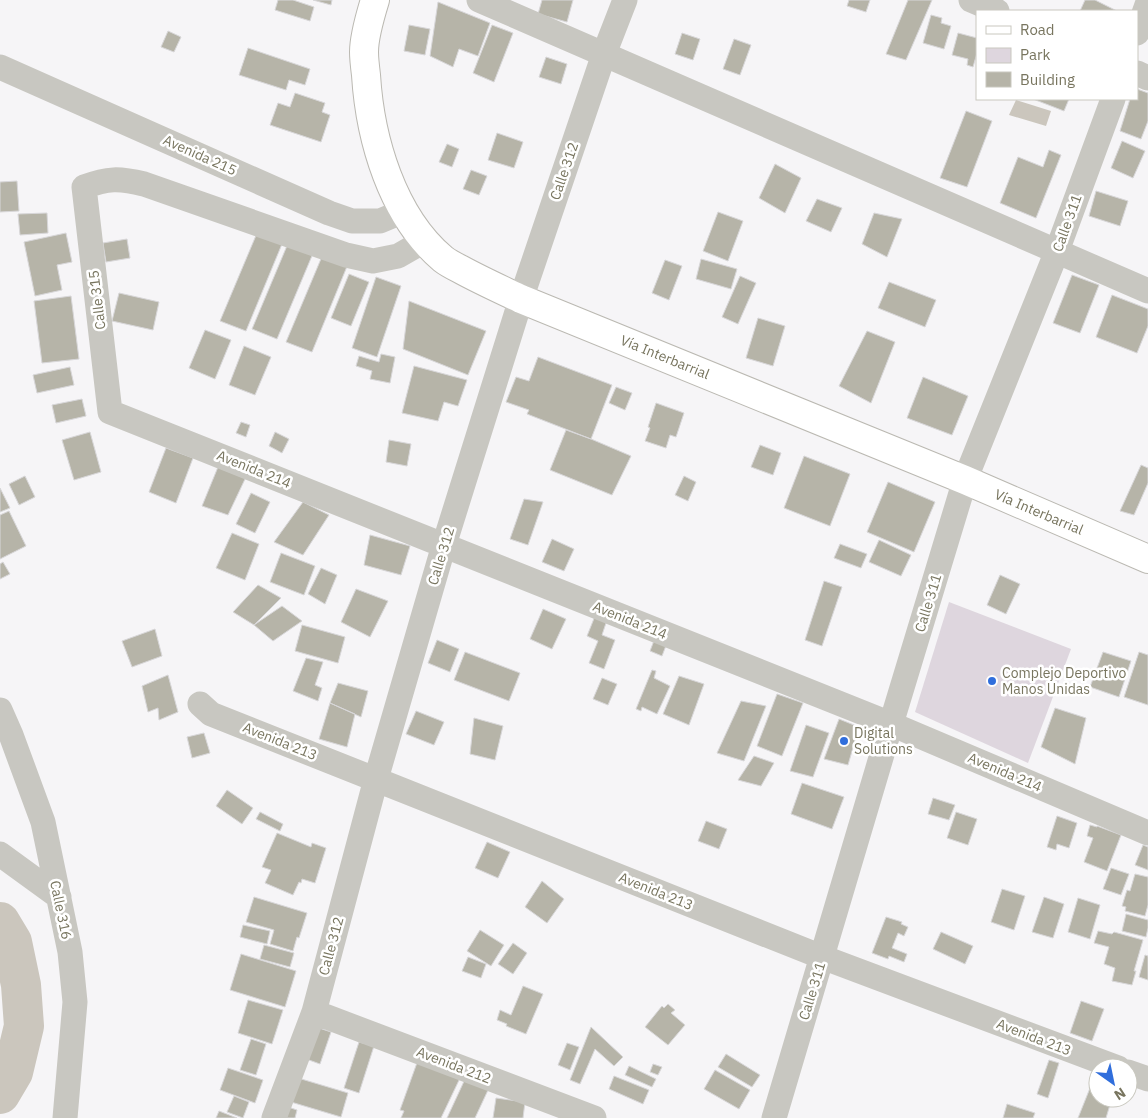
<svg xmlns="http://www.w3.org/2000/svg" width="1148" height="1118" viewBox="0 0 1148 1118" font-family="'IBM Plex Sans',sans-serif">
<rect width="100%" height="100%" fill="#f6f5f7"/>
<path fill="#ded6de" d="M949 602 1071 649 1028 763 915 712Z"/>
<path fill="#cbc6bd" d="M1016 100 1051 111 1046 126 1009 115Z"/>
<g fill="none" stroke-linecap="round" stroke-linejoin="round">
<path stroke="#cbc6bd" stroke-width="40" d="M0 922 12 942 21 985 24 1026 13 1072 0 1094"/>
</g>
<path fill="#b6b4a8" stroke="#d8d7d9" d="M278 0H293L314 7 310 21 275 10Z
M313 0H332L331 5Z
M542 0H573L567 22 538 14Z
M849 0H870L866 12 847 6Z
M908 0H932L906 60 886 54Z
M1085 0H1095L1117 11H1080Z
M438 2 490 23 478 56 459 49 453 67 430 56Z
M931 15 942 18 941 23 951 26 944 49 923 43Z
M409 25 430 29 425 55 404 51Z
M492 25 513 33 494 82 473 73Z
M168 31 181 37 174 52 161 47Z
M682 33 700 39 693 60 675 54Z
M958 33 977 38V53L973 67 967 65 968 59 952 55Z
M734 39 751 45 740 75 723 69Z
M248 48 310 69 305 85 289 80 286 90 239 75Z
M546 57 567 64 561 84 539 77Z
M1137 89 1148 93V121L1141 139 1120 131 1130 99H1137Z
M295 93 325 103 322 112 330 115 321 142 270 125 278 103 290 107Z
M1033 99H1069L1064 111Z
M966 111 992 121 967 187 940 178Z
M497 133 523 142 514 168 488 160Z
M1122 141 1145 151 1133 178 1111 168Z
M447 144 459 149 452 167 439 162Z
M1049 150 1061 155 1036 218 1000 203 1018 157 1043 167Z
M775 164 801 178 785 213 759 198Z
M471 170 487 176 479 195 463 189Z
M17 181 19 211 0 212V182Z
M1096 191 1128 201 1120 226 1089 216Z
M817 199 842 208 831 232 806 221Z
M718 212 743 221 728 261 703 251Z
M47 213 48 233 20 235 18 214Z
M874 213 902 219 887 257 862 244Z
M66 233 72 262 57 265 62 290 35 296 24 242Z
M257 233 282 244 246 331 220 321Z
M127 239 130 258 106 262 103 243Z
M289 241 314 251 277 339 252 329Z
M323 254 348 264 312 352 286 342Z
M701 259 737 269 731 289 696 279Z
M665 260 682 266 669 300 652 293Z
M349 274 369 282 351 326 331 318Z
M1072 275 1099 285 1080 333 1053 323Z
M740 276 756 283 738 324 722 317Z
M376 277 401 286 377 357 352 348Z
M889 282 936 300 925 327 878 308Z
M119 293 159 302 153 330 112 321Z
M1112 295 1148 309V326L1137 353 1096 337Z
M71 296 79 359 42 363 34 301Z
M409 301 486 331 468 375 403 349Z
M758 318 785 326 773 366 746 358Z
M205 330 231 340 215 379 189 368Z
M867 331 895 342 871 403 839 386Z
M244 346 271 357 255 395 229 385Z
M381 354 395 357 390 383 370 379 372 371 356 366 359 356 379 362Z
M538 357 612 385 591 439 527 414 529 410 506 402 516 377 529 381Z
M414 366 467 380 458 406 444 402 438 421 402 413Z
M70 367 74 385 37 393 33 375Z
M923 377 968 396 952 435 907 418Z
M616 387 632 393 625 410 609 403Z
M82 399 86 416 56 423 52 405Z
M656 403 684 413 676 437 670 435 666 448 645 441 650 428 648 427Z
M241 422 250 425 246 437 236 433Z
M566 430 591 439 631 456 612 495 550 470Z
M90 432 101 472 74 480 62 440Z
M275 432 289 439 282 453 269 446Z
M389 440 411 444 407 466 386 462Z
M760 445 781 453 773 475 751 467Z
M166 448 193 458 176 503 149 492Z
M804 456 850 474 830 526 784 508Z
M1141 465 1148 468V483L1134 515 1120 511Z
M218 467 246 477 228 515 202 506Z
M25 476 35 497 19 505 9 484Z
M684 476 696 482 688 501 675 495Z
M888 482 935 502 914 552 867 532Z
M0 488 10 508 0 512Z
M251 493 270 502 255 533 236 524Z
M524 499 543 502 528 545 510 539Z
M303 502 329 515 303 555 274 542Z
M9 511 26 546 0 559V515Z
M232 533 259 544 245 580 216 568Z
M370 535 410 546 401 575 364 565Z
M552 539 574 549 564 571 542 562Z
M879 540 911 555 901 576 869 562Z
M840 544 867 554 861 568 834 558Z
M281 553 315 566 304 595 270 582Z
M3 562 10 574 0 579V564Z
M321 568 337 575 325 604 308 594Z
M1000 575 1020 584 1006 614 987 605Z
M824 581 842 587 822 646 805 640Z
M258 585 281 598 254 625 233 612Z
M356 589 388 601 370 637 341 622Z
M282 606 302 621 273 641 254 625Z
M543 609 566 619 552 649 530 639Z
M597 611 609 614 602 635 615 640 604 669 589 663 598 641 587 636Z
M302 625 345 637 338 663 295 651Z
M155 629 162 656 132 667 122 641Z
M655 638 667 643 662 656 650 651Z
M437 640 459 649 450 672 428 663Z
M465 652 520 673 509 701 454 680Z
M1103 652 1131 661 1119 697 1090 687Z
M1139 652 1148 655V705L1124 697Z
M306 658 323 662 315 685 322 688 318 701 293 691Z
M652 670 656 671 654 678 670 686 657 714 642 707 641 711 636 709Z
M168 675 178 712 159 720 158 708 148 712 142 686Z
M679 676 704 684 689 725 663 714Z
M602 678 617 684 608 705 593 699Z
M338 683 368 691 361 717 330 703Z
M777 694 803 703 782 756 757 746Z
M741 701 766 706 744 761 717 753Z
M330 703 355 714 347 747 319 739Z
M1055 708 1086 718 1075 764 1041 747Z
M416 711 444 722 434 745 406 734Z
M474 718 503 726 495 760 470 754Z
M839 719 859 727 848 765 824 759Z
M806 725 829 733 813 777 790 771Z
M204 733 210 753 192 758 187 737Z
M754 756 774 763 761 786 738 780Z
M802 783 844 797 832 829 791 814Z
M227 790 253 808 242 824 216 806Z
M933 798 955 805 949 820 928 814Z
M260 812 283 824 280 831 256 819Z
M956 812 977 819 968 845 947 838Z
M1057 816 1077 823 1069 848 1057 844 1056 850 1047 847Z
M706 821 727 829 719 849 698 841Z
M1090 825 1097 827V826L1121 835 1107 871 1084 862 1093 838 1087 836Z
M277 833 311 847 312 843 326 848 315 883 302 879 301 883 299 882 293 895 265 883 271 870 262 867Z
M487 842 510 852 498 878 475 868Z
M1143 845 1148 847V870L1135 865Z
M1111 868 1129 874 1121 895 1103 889Z
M1135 874 1148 877V905L1145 916 1125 911 1126 907 1122 906 1127 890 1130 891Z
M542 881 564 899 547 923 525 907Z
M1002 889 1025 896 1014 930 991 922Z
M254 897 307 913 299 938 297 937 293 951 270 944 274 930 246 922Z
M1044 897 1064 904 1053 938 1032 932Z
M1078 898 1100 905 1090 939 1068 932Z
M1126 914 1148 920V928L1146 937 1122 931Z
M886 917 902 922 901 924 908 927 904 936 898 933 892 948 907 954 904 962 889 956 888 959 872 953Z
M243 925 270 931 267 944 240 937Z
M480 930 504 945 491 966 467 951Z
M1098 931 1112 934 1114 932 1143 940 1134 971H1136L1132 985 1112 981 1115 968 1104 964 1109 947 1094 943Z
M941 932 973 946 965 964 933 949Z
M513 943 527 953 513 974 498 964Z
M264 945 294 953 290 967 260 959Z
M241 954 296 971 285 1007 230 990Z
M1145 955 1148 956V980L1139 977Z
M468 957 486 964 481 978 462 971Z
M523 986 543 994 526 1034 506 1026 507 1024 497 1020 500 1010 511 1015Z
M248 1000 283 1010 272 1044 238 1033Z
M1081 1001 1104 1009 1092 1041 1070 1033Z
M668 1004 675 1010 671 1013 685 1025 668 1045 645 1027 662 1006 664 1008Z
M310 1025 331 1032 320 1064 298 1056Z
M591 1027 623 1057 614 1066 595 1049 580 1084 570 1080Z
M251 1039 266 1044 256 1075 240 1070Z
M359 1042 374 1046 359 1093 344 1088Z
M567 1043 579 1047 570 1070 558 1065Z
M726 1054 760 1075 752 1087 718 1067Z
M418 1060 461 1076 441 1118H401L404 1111 400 1110Z
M1049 1060 1059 1063 1048 1098 1037 1094Z
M653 1064 662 1067 658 1075 650 1072Z
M629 1066 656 1079 652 1087 625 1075Z
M228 1068 263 1080 255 1103 220 1090Z
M715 1070 750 1090 739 1109 704 1089Z
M614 1076 649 1090 643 1104 609 1089Z
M466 1077 489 1088 475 1118H447Z
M298 1078 348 1093 341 1117 291 1102Z
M1090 1088 1098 1089V1098H1112L1106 1118H1078Z
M234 1096 249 1102 243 1118 227 1112Z
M496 1098 525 1102 523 1118H493Z
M1007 1104 1035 1113 1033 1118H1003Z
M285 1106 297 1110 295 1118H281Z
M219 1111 237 1118H216Z"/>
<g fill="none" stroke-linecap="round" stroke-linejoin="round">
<defs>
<path id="major" d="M375 0C371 13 364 38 364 52 364 59 365 67 366 75 370 139 392 216 443 259 448 263 454 266 460 269 480 280 500 289 521 299L965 480 1148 559"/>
</defs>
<use href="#major" stroke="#bbb9b2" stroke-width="30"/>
<path stroke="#c8c7c1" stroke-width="25" d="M479 0 1148 291
M971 0 997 11
M1137 33 1148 2
M0 67 329 213 352 221H380L404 211
M1137 73 1148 78
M424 241 398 256 373 261 346 255 144 184C119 178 108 178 84 187L110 412 891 724 1148 833
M200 704 211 714 822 957 1118 1068
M0 710 11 735 43 822 70 952 75 1002 65 1118
M0 854 59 897
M314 1012 594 1118
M1128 1072 1148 1079
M274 1118 314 1012 376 779 444 545 521 299 604 54 625 0
M774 1118 891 724 965 480 1057 251 1113 99"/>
<use href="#major" stroke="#fff" stroke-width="28"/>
</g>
<g fill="#306edc" stroke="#fff" stroke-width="2">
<circle cx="992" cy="681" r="5"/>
<circle cx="844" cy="741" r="5"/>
</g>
<g text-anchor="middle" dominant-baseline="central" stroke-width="5" stroke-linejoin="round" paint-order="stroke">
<g font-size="14" fill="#78755f" stroke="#fff">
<text transform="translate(200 155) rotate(24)">Avenida 215</text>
<text transform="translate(564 171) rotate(-71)">Calle 312</text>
<text transform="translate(1067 223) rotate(-70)">Calle 311</text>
<text transform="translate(97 300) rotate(-97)">Calle 315</text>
<text transform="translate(665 357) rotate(22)">Vía Interbarrial</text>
<text transform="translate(254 469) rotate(22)">Avenida 214</text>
<text transform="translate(1039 512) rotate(23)">Vía Interbarrial</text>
<text transform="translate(441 556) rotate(-73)">Calle 312</text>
<text transform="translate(928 603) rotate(-73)">Calle 311</text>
<text transform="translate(630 620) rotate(22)">Avenida 214</text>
<text transform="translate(280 741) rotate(22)">Avenida 213</text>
<text transform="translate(1005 772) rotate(23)">Avenida 214</text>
<text transform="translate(656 891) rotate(22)">Avenida 213</text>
<text transform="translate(61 910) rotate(78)">Calle 316</text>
<text transform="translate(331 946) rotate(-75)">Calle 312</text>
<text transform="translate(812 991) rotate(-73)">Calle 311</text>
<text transform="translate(1034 1037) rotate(21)">Avenida 213</text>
<text transform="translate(454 1065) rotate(21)">Avenida 212</text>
</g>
<g font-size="14" fill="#78755f" stroke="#fff" text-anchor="start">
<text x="1002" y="673">Complejo Deportivo<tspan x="1002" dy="16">Manos Unidas</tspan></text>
<text x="854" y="733">Digital<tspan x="854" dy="16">Solutions</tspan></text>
</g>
</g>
<rect x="976" y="10" width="162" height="90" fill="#ffffff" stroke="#c9c8bf"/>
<rect x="986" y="26" width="25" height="8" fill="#ffffff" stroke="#c9c8bf"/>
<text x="1020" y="35" font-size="15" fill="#78755f">Road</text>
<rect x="986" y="48" width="25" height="15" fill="#ded6de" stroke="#c9c8bf"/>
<text x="1020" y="60" font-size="15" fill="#78755f">Park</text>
<rect x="986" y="72" width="25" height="15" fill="#b6b4a8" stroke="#c9c8bf"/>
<text x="1020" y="85" font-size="15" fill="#78755f">Building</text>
<g transform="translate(1113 1083) rotate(147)"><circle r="24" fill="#ffffff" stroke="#c9c8bf"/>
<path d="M0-4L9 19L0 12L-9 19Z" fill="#306edc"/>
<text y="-8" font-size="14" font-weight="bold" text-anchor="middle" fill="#78755f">N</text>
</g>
</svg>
